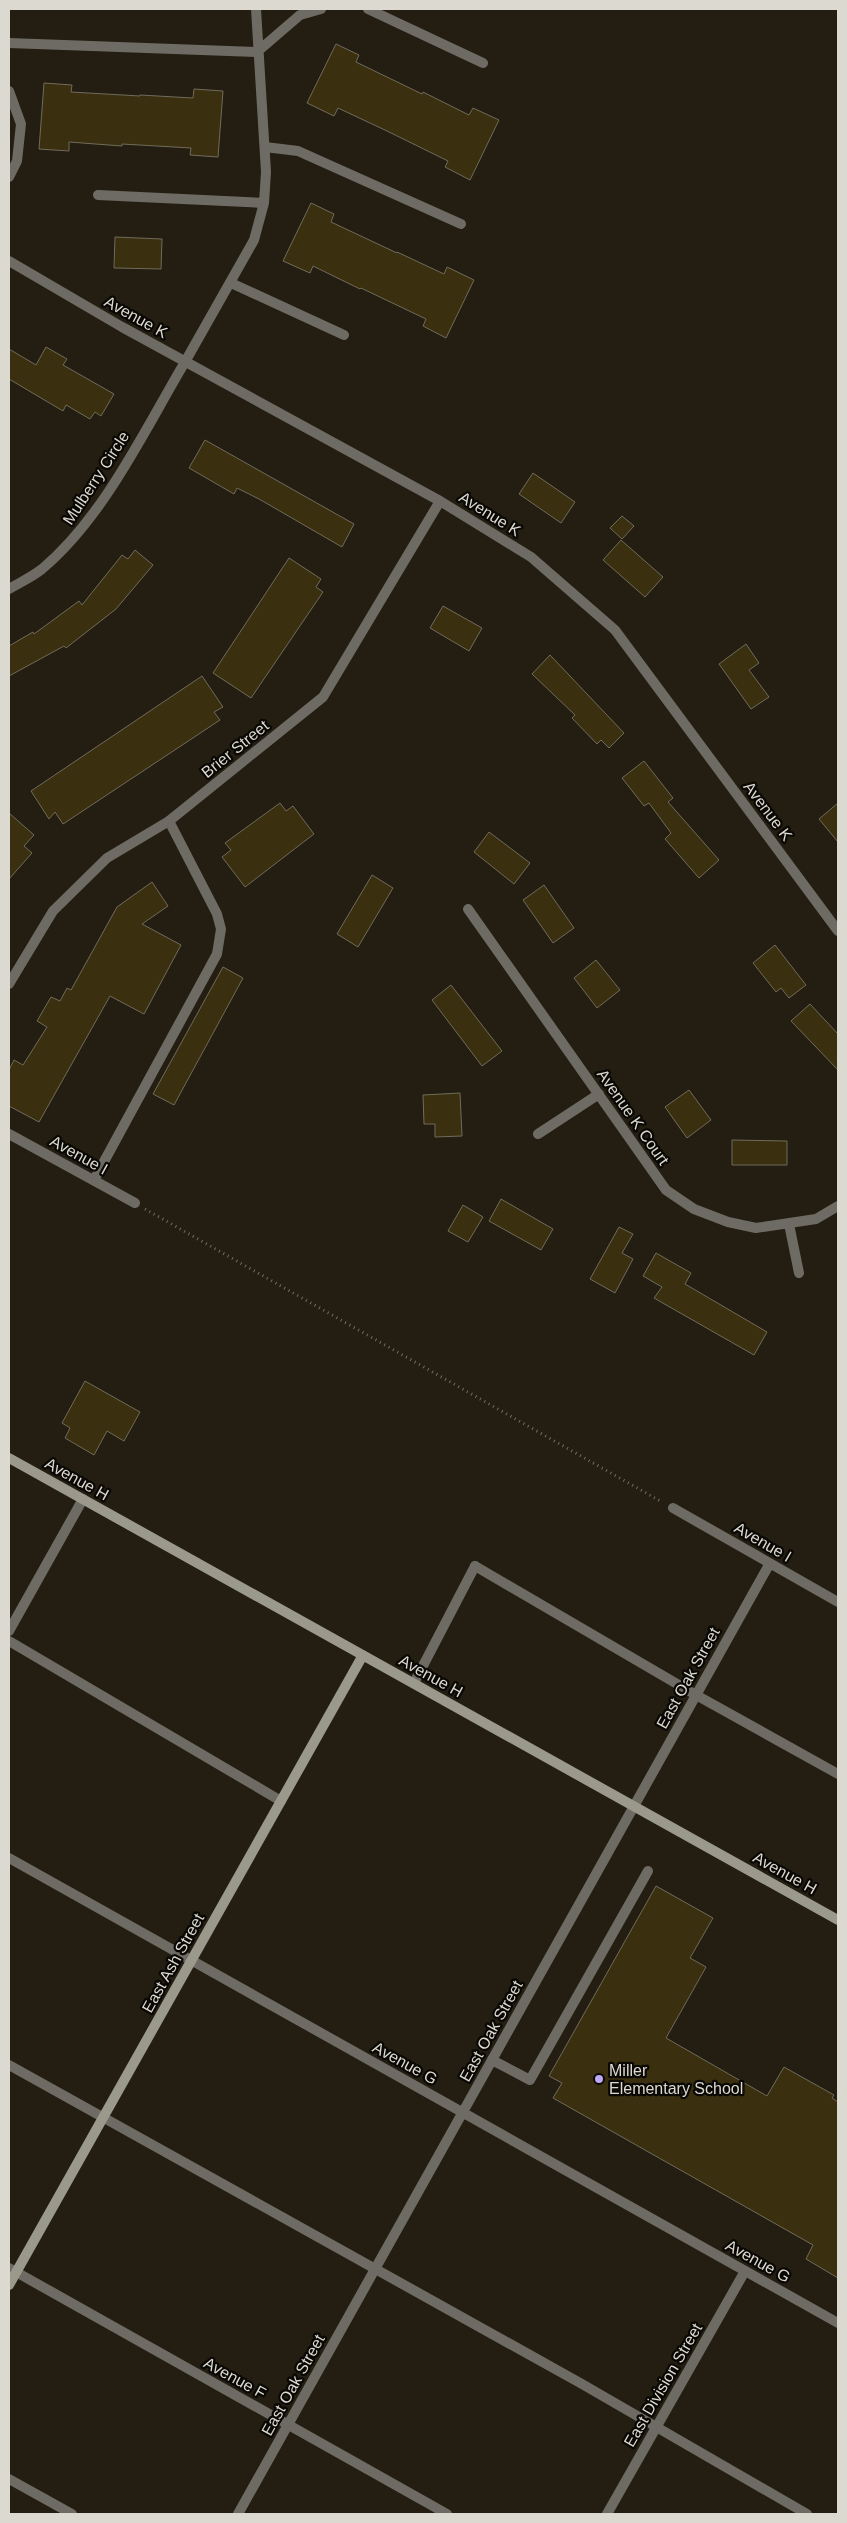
<svg xmlns="http://www.w3.org/2000/svg" width="847" height="2523" viewBox="0 0 847 2523" font-family="Helvetica,sans-serif">
<rect width="100%" height="100%" fill="#231e11"/>
<path fill="#3a2f0e" stroke="#716b5c" d="M336 44 359 55 356 62 422 94 423 92 469 115 473 108 499 120 470 180 445 167 448 161 387 131 338 108 334 116 307 103Z
M44 83 72 85 71 92 140 96V95L193 98 194 89 223 91 218 157 190 155 191 148 122 144V146L69 142V151L39 149Z
M311 203 334 214 331 222 397 253V252L444 274 447 267 474 280 446 338 423 326 426 319 361 288 360 289 313 266 310 273 283 261Z
M115 237 162 239 161 269 114 268Z
M46 347 67 359 63 365 114 394 101 416 95 412 90 419 66 405 63 411 9 379V349L36 365Z
M205 440 354 524 342 547 259 499 237 488 234 494 189 468Z
M533 473 575 502 561 523 519 494Z
M622 516 634 526 622 539 610 528Z
M621 540 663 577 645 597 603 560Z
M135 550 153 565 116 609 66 648 64 646 9 676V646L33 632 34 634 79 601 82 605 122 555 128 559Z
M289 558 321 579 316 587 323 592 251 698 213 673Z
M443 606 482 628 469 651 430 628Z
M746 644 759 663 749 670 769 697 751 709 719 664Z
M550 655 624 733 609 748 601 740 597 744 572 718 575 715 532 674Z
M202 676 223 707 214 712 220 720 63 824 55 812 49 819 31 791Z
M644 761 673 798 668 802 719 860 699 878 665 839 671 833 649 803 644 806 622 778Z
M280 803 286 811 293 806 314 834 245 887 222 857 231 850 225 843Z
M838 803V842L819 819Z
M9 813 34 835 24 846 32 853 9 879Z
M489 832 530 863 514 884 474 852Z
M372 875 393 888 358 947 337 934Z
M152 882 168 906 142 924 181 945 144 1014 110 996 39 1122 9 1106V1070L14 1060 23 1065 47 1027 37 1021 51 997 60 1001 67 988 71 990 117 907Z
M544 885 574 928 553 943 523 900Z
M775 945 806 985 789 998 781 988 776 992 753 963Z
M596 960 620 990 597 1008 574 978Z
M223 967 243 978 174 1105 153 1094Z
M451 985 502 1051 482 1066 432 1000Z
M810 1004 838 1034V1070L791 1021Z
M689 1090 711 1120 687 1138 665 1107Z
M460 1093 462 1136 435 1137V1124H424L423 1095Z
M732 1140 787 1141V1165H732Z
M501 1199 553 1229 541 1250 489 1221Z
M463 1205 483 1217 468 1242 448 1231Z
M619 1227 633 1234 622 1253 633 1259 615 1293 590 1279Z
M656 1253 691 1273 685 1284 767 1332 754 1355 654 1298 662 1287 643 1276Z
M85 1381 140 1412 124 1441 107 1431 94 1455 65 1438 70 1428 62 1423Z
M656 1886 713 1918 690 1958 706 1967 666 2038 767 2096 784 2067 834 2095 832 2098 838 2102V2278L806 2259 813 2245 553 2098 562 2083 549 2076Z"/>
<g fill="none" stroke-linecap="round" stroke-linejoin="round">
<path stroke="#716d62" stroke-width="3" stroke-dasharray="1 4" stroke-linecap="butt" d="M145 1209 662 1502"/>
<path stroke="#6e6b64" stroke-width="10" d="M368 9 483 63
M9 43 257 52 300 15 321 9
M9 91 21 124 17 161 9 177
M265 147 298 151 461 224
M98 195 264 203
M231 283 344 335
M185 362 254 240 264 203 266 172 256 9
M94 1180 217 954 221 929 217 914 169 821
M475 1566 696 1695 838 1774
M9 1641 281 1801
M492 2060 530 2080 648 1871
M9 2065 582 2384 807 2514
M9 2479 72 2514"/>
<path stroke="#6e6b64" stroke-width="10" d="M9 261 122 327 440 501 531 557 615 630 838 931
M9 589C19 583 32 577 42 569 104 517 144 431 185 362
M468 909 666 1190 694 1209 728 1222 756 1228 816 1219 838 1206
M9 984 53 911 107 858 169 821 323 697 440 501
M9 1134 135 1203
M538 1134 599 1094
M789 1224 799 1273
M673 1508 838 1602
M9 1631 83 1499
M414 1683 475 1566
M9 1858 838 2323
M9 2268 447 2514
M238 2514 770 1563
M607 2514 745 2271"/>
<path stroke="#9b988c" stroke-width="10" d="M9 1458 838 1920
M9 2285 363 1655"/>
</g>
<circle fill="#bea9f5" stroke="#0a0804" stroke-width="2" cx="599" cy="2079" r="5"/>
<g text-anchor="middle" dominant-baseline="central" stroke-width="4.5" stroke-linejoin="round" paint-order="stroke">
<g font-size="16" fill="#dcd9d0" stroke="#0a0804">
<text transform="translate(136 317) rotate(29)">Avenue K</text>
<text transform="translate(96 478) rotate(-57)">Mulberry Circle</text>
<text transform="translate(490 514) rotate(32)">Avenue K</text>
<text transform="translate(235 749) rotate(-39)">Brier Street</text>
<text transform="translate(768 811) rotate(53)">Avenue K</text>
<text transform="translate(633 1117) rotate(55)">Avenue K Court</text>
<text transform="translate(79 1155) rotate(29)">Avenue I</text>
<text transform="translate(77 1479) rotate(29)">Avenue H</text>
<text transform="translate(763 1542) rotate(30)">Avenue I</text>
<text transform="translate(431 1676) rotate(29)">Avenue H</text>
<text transform="translate(688 1678) rotate(-61)">East Oak Street</text>
<text transform="translate(785 1873) rotate(29)">Avenue H</text>
<text transform="translate(173 1963) rotate(-61)">East Ash Street</text>
<text transform="translate(491 2031) rotate(-61)">East Oak Street</text>
<text transform="translate(405 2063) rotate(29)">Avenue G</text>
<text transform="translate(758 2261) rotate(29)">Avenue G</text>
<text transform="translate(235 2378) rotate(29)">Avenue F</text>
<text transform="translate(293 2385) rotate(-61)">East Oak Street</text>
<text transform="translate(663 2385) rotate(-60)">East Division Street</text>
</g>
<g font-size="16" fill="#dcd9d0" stroke="#0a0804" text-anchor="start">
<text x="609" y="2070">Miller<tspan x="609" dy="18">Elementary School</tspan></text>
</g>
</g>
<rect width="847" height="2523" fill="none" stroke="#dcd9d0" stroke-width="20"/>
</svg>
